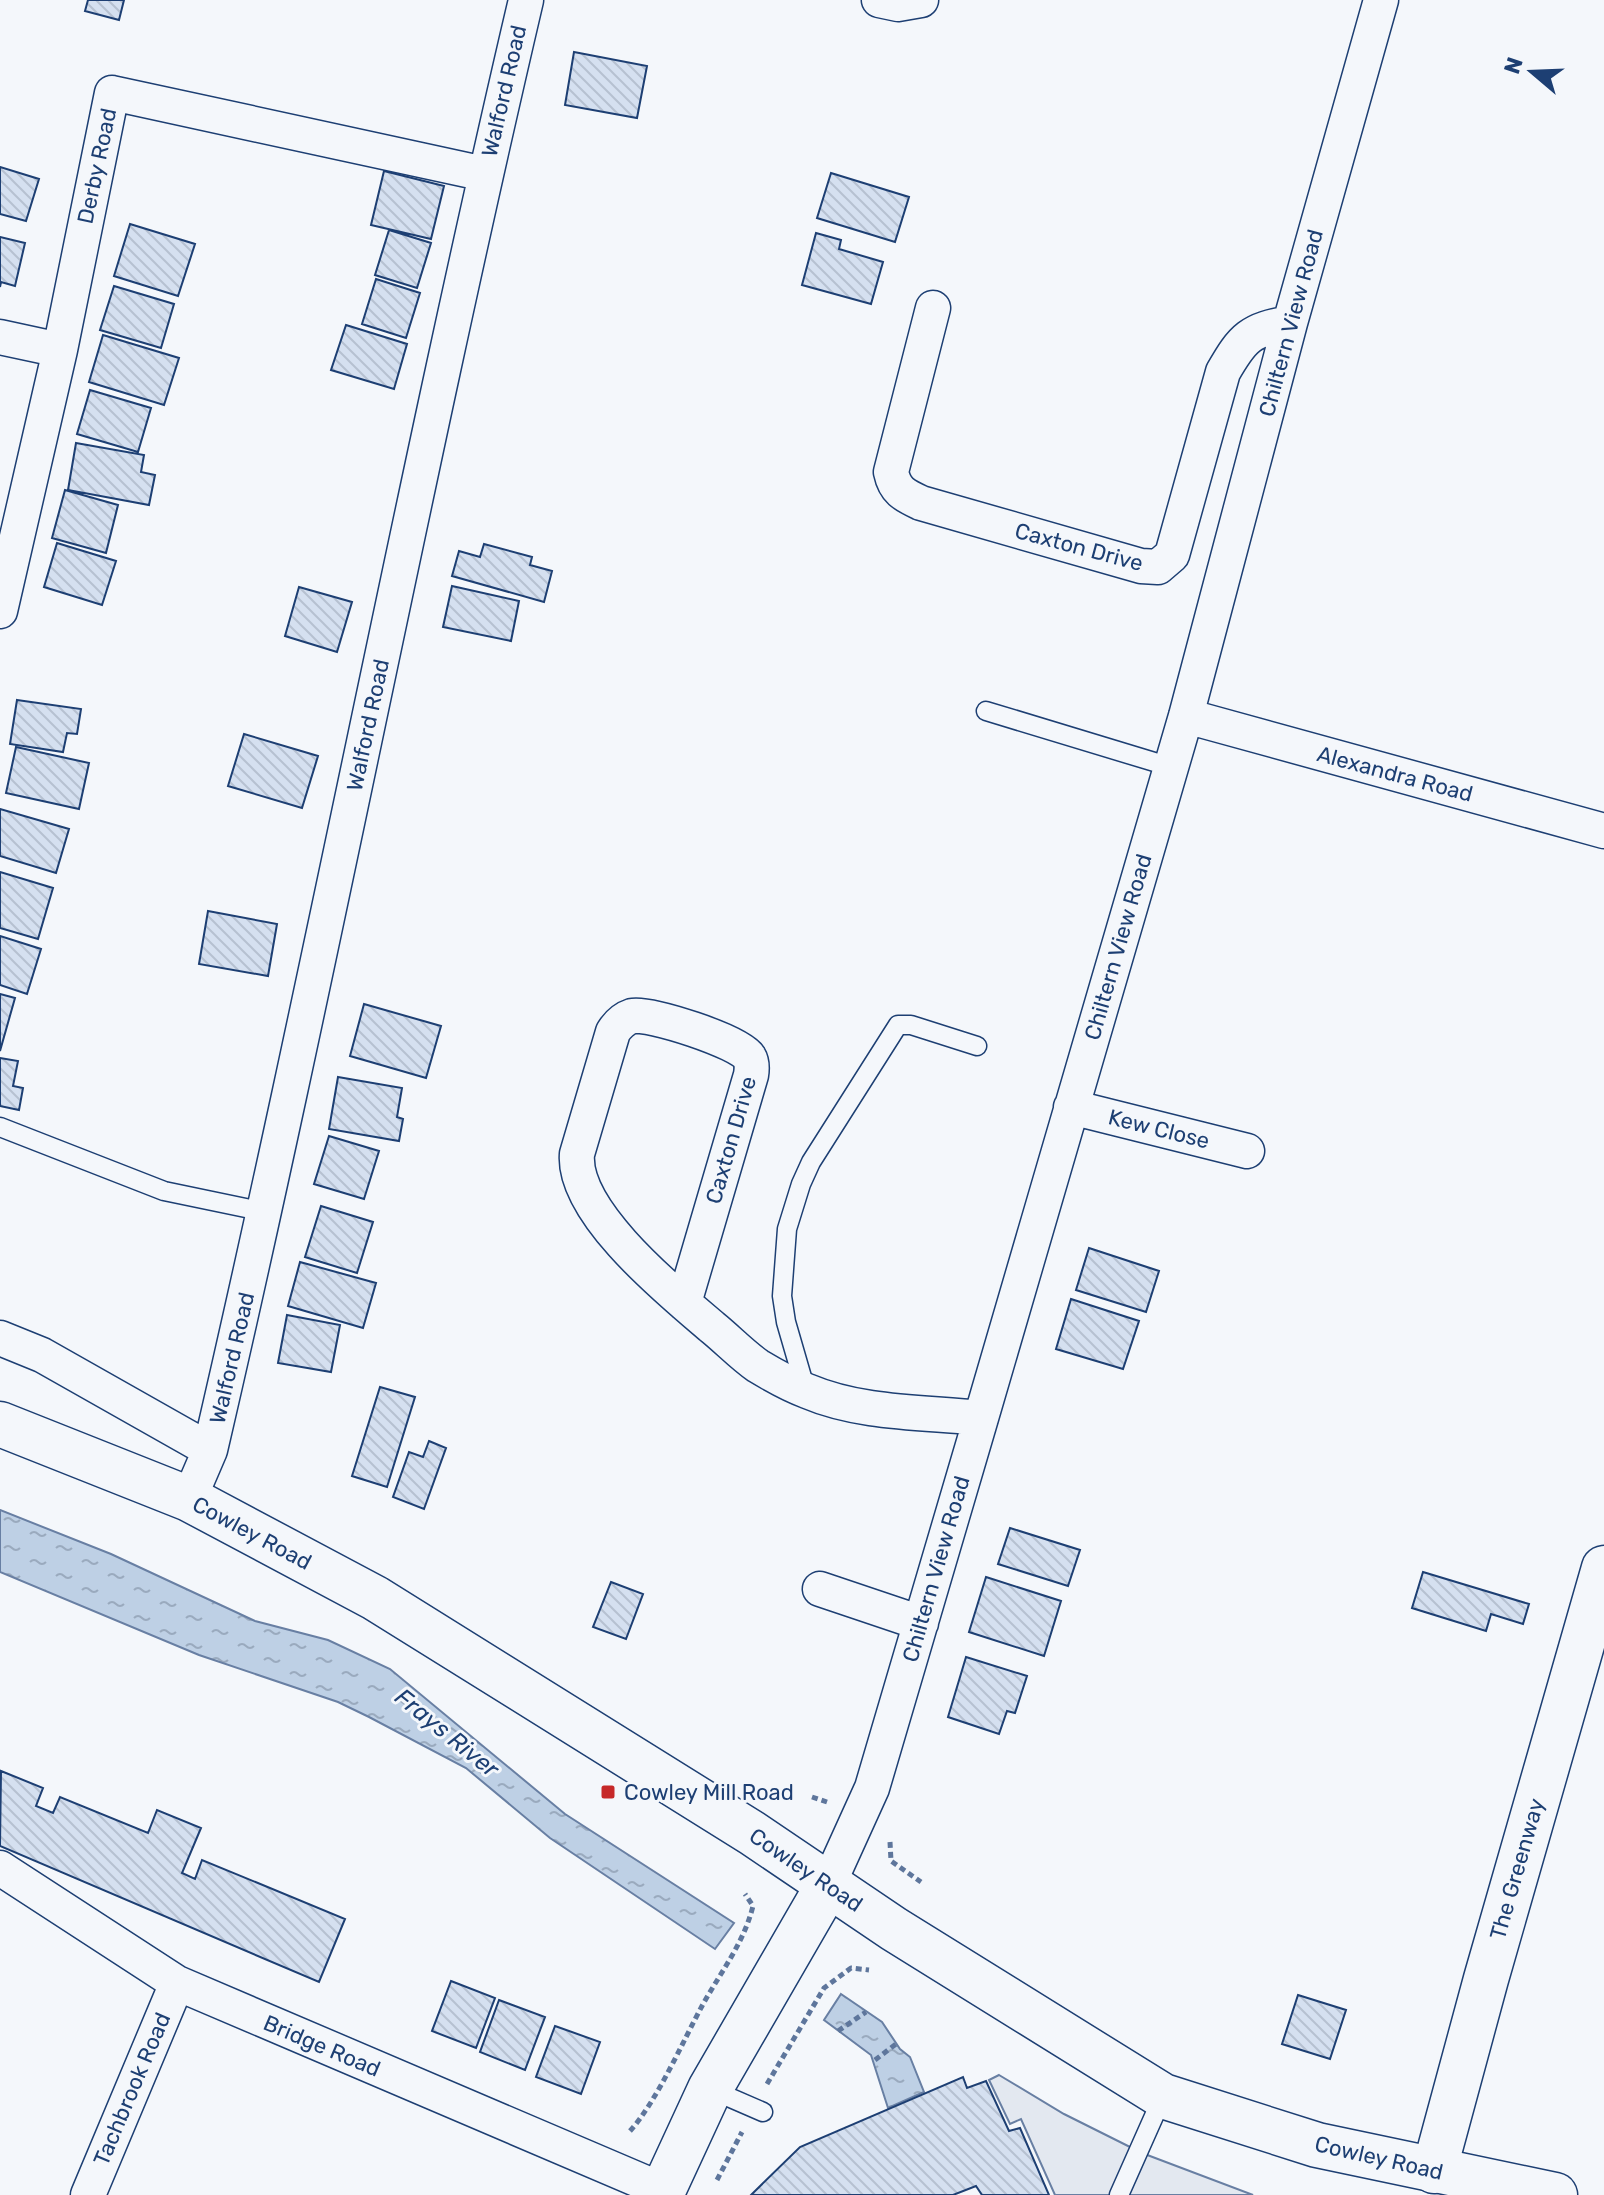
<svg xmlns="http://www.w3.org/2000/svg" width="1604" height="2195" viewBox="0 0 1604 2195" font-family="Rubik,sans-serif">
<defs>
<pattern id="water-ripples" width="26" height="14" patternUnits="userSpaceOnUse" patternTransform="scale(2)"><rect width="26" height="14" fill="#bed0e5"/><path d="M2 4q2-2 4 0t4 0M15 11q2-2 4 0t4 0" fill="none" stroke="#9aaabe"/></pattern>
<pattern id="building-back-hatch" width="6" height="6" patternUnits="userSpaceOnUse" patternTransform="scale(2)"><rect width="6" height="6" fill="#d5e0f0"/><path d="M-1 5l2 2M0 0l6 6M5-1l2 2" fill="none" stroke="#b6c1d1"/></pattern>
</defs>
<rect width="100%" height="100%" fill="#f4f7fb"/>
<path fill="#e3e8f0" stroke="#687fa3" stroke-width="2" d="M999 2075 1064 2114 1142 2153 1253 2195H1055L1021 2119 1010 2124 989 2080Z"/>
<path fill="url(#water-ripples)" stroke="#687fa3" stroke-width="2" d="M0 1510 111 1554 255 1621 328 1640 390 1669 565 1814 734 1923 715 1949 550 1838 466 1768 369 1717 338 1702 199 1655 0 1572Z
M841 1994 882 2022 900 2049 910 2057 924 2092 888 2108 871 2055 824 2020Z"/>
<path fill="url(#building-back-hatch)" stroke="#1d3f73" stroke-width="2" d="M88 0H124L119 20 85 11Z
M574 52 647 66 637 118 565 105Z
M0 167 39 179 26 221 0 214Z
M384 171 444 186 431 239 371 225Z
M831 173 909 197 895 242 817 218Z
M130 224 195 244 178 296 114 276Z
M389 230 431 243 417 288 375 275Z
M816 233 841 240 839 249 883 262 871 304 802 285Z
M0 237 25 243 15 286 1 282 0 287Z
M376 279 420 293 406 338 362 324Z
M114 286 174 304 161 348 100 330Z
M346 325 407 344 394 389 331 370Z
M103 335 179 358 164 405 89 382Z
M90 390 151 408 138 452 77 434Z
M76 443 144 455 141 472 155 475 149 505 68 490Z
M65 490 118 505 106 553 52 538Z
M57 543 116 561 102 605 44 587Z
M484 544 532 557 530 565 552 571 544 602 452 576 459 551 480 557Z
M452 586 519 601 511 641 443 627Z
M299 587 352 602 337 652 285 636Z
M17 700 81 709 77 734 67 733 63 752 10 744Z
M244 734 318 756 302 808 228 786Z
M16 747 89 763 79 809 6 793Z
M0 809 69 829 56 873 0 856Z
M0 872 53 888 38 939 0 928Z
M208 911 277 924 268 976 199 964Z
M0 936 41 949 27 994 0 985Z
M0 994 15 998 0 1051Z
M364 1004 441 1026 426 1078 350 1056Z
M0 1058 18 1061 13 1086 23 1088 19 1110 0 1106Z
M338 1077 402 1088 397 1117 403 1119 399 1141 329 1129Z
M329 1136 379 1151 364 1199 314 1184Z
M321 1206 373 1222 357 1273 305 1257Z
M1089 1248 1159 1271 1146 1312 1076 1290Z
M300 1262 376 1283 363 1328 288 1306Z
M1071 1299 1139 1321 1123 1369 1056 1349Z
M287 1315 340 1325 331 1372 278 1363Z
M380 1387 415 1397 387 1487 352 1476Z
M429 1441 446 1448 424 1509 393 1497 409 1452 423 1457Z
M1010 1528 1080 1550 1068 1586 998 1564Z
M1423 1572 1529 1604 1523 1624 1491 1614 1486 1631 1412 1608Z
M986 1577 1061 1601 1044 1656 969 1632Z
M611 1582 643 1594 626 1639 593 1627Z
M966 1657 1027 1676 1015 1713 1007 1711 999 1734 948 1717Z
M1 1771 43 1788 36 1806 53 1813 60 1797 148 1833 157 1810 201 1828 182 1873 195 1879 202 1860 345 1919 319 1982 0 1846Z
M451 1981 495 1998 476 2048 432 2031Z
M1298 1995 1346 2010 1330 2059 1282 2044Z
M499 2000 545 2017 525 2070 480 2052Z
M555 2026 600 2042 581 2094 536 2077Z
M963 2077 967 2088 986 2081 1009 2131 1020 2128 1049 2195H982L976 2186 953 2195H751L800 2147Z"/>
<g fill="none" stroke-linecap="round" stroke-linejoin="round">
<defs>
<path id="service" d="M986 711 1171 767
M0 1127 164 1191 265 1212
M806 1391 786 1322 782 1296 787 1229 801 1184 811 1162 898 1025H911L977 1046
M710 2089 763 2112
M1119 2195 1163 2096"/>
<path id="minor" d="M879 0 898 4 921 0
M933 308 891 472C895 491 904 495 921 503L1141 566 1158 567 1172 555 1223 372C1243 337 1250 330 1290 323
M0 337 60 350
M0 611 60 350 112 93 485 174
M1186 716 1604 831
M1071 1107 1247 1151
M684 1303 751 1075C752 1069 752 1062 749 1057 741 1042 648 1012 632 1016 623 1019 618 1024 613 1032L577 1154C572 1212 671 1292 712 1327 727 1339 742 1355 758 1366 773 1375 791 1385 807 1391 861 1414 923 1412 981 1418
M0 1338 42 1355 210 1450 189 1499
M210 1450C322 968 413 482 526 0
M820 1589 921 1623
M0 1868 177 1983 662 2190
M828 1885 872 1788 981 1418 1186 716 1290 323 1381 0
M88 2195 177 1983"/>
<path id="tertiary" d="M1434 2171 1486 1979 1604 1568
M661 2195 710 2089 828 1885"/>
<path id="primary" d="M0 1424 189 1499 375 1598 752 1833 894 1929 1163 2096 1317 2145 1555 2195"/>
</defs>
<use href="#service" stroke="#1d3f73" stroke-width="21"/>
<use href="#minor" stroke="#1d3f73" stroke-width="37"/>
<use href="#tertiary" stroke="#1d3f73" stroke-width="47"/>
<use href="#primary" stroke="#1d3f73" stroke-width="47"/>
<path stroke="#5e769c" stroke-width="5" stroke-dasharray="6 4" stroke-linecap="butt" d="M812 1797 827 1802
M890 1842 891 1861 921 1882
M838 2031 866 2012
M875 2060 896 2044
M767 2084 824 1988 851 1968 869 1970
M630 2131C657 2101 682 2043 702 2006 720 1973 744 1943 753 1906L745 1894
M717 2180 742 2132"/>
<use href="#service" stroke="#f4f7fb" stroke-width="18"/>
<use href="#minor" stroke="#f4f7fb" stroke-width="34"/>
<use href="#tertiary" stroke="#f4f7fb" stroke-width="44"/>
<use href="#primary" stroke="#f4f7fb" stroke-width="44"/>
</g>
<rect fill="#c62828" stroke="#f4f7fb" stroke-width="3" x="600" y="1784" width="16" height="16" rx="4"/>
<g text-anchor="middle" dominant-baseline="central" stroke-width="6" stroke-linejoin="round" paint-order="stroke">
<g font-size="22" fill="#1d3f73" stroke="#f4f7fb">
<text transform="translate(504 91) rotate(-77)">Walford Road</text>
<text transform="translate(97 166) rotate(-78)">Derby Road</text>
<text transform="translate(1291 323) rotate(-75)">Chiltern View Road</text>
<text transform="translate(1079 547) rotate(15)">Caxton Drive</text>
<text transform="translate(368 725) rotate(-78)">Walford Road</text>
<text transform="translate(1395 774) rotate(15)">Alexandra Road</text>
<text transform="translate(1118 947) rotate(-74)">Chiltern View Road</text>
<text transform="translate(1159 1129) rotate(14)">Kew Close</text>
<text transform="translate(731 1140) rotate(-74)">Caxton Drive</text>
<text transform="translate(232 1358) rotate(-77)">Walford Road</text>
<text transform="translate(252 1533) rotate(28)">Cowley Road</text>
<text transform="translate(936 1569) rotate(-74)">Chiltern View Road</text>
<text transform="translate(1517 1869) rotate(-74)">The Greenway</text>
<text transform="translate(806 1870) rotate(34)">Cowley Road</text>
<text transform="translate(322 2046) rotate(23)">Bridge Road</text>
<text transform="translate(132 2089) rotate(-67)">Tachbrook Road</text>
<text transform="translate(1379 2158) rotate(13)">Cowley Road</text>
</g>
<g font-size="22" fill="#1d3f73" stroke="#f4f7fb" text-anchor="start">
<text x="624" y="1792">Cowley Mill Road</text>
</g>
<g font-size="24" font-style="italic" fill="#1d3f73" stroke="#f4f7fb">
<text transform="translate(447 1733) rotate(39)">Frays River</text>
</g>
</g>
<g transform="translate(1532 72) rotate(289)" stroke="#f4f7fb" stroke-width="6" paint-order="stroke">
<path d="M0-6L14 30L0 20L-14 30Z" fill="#1d3f73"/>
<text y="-12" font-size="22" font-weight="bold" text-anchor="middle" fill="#1d3f73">N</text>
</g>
</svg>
